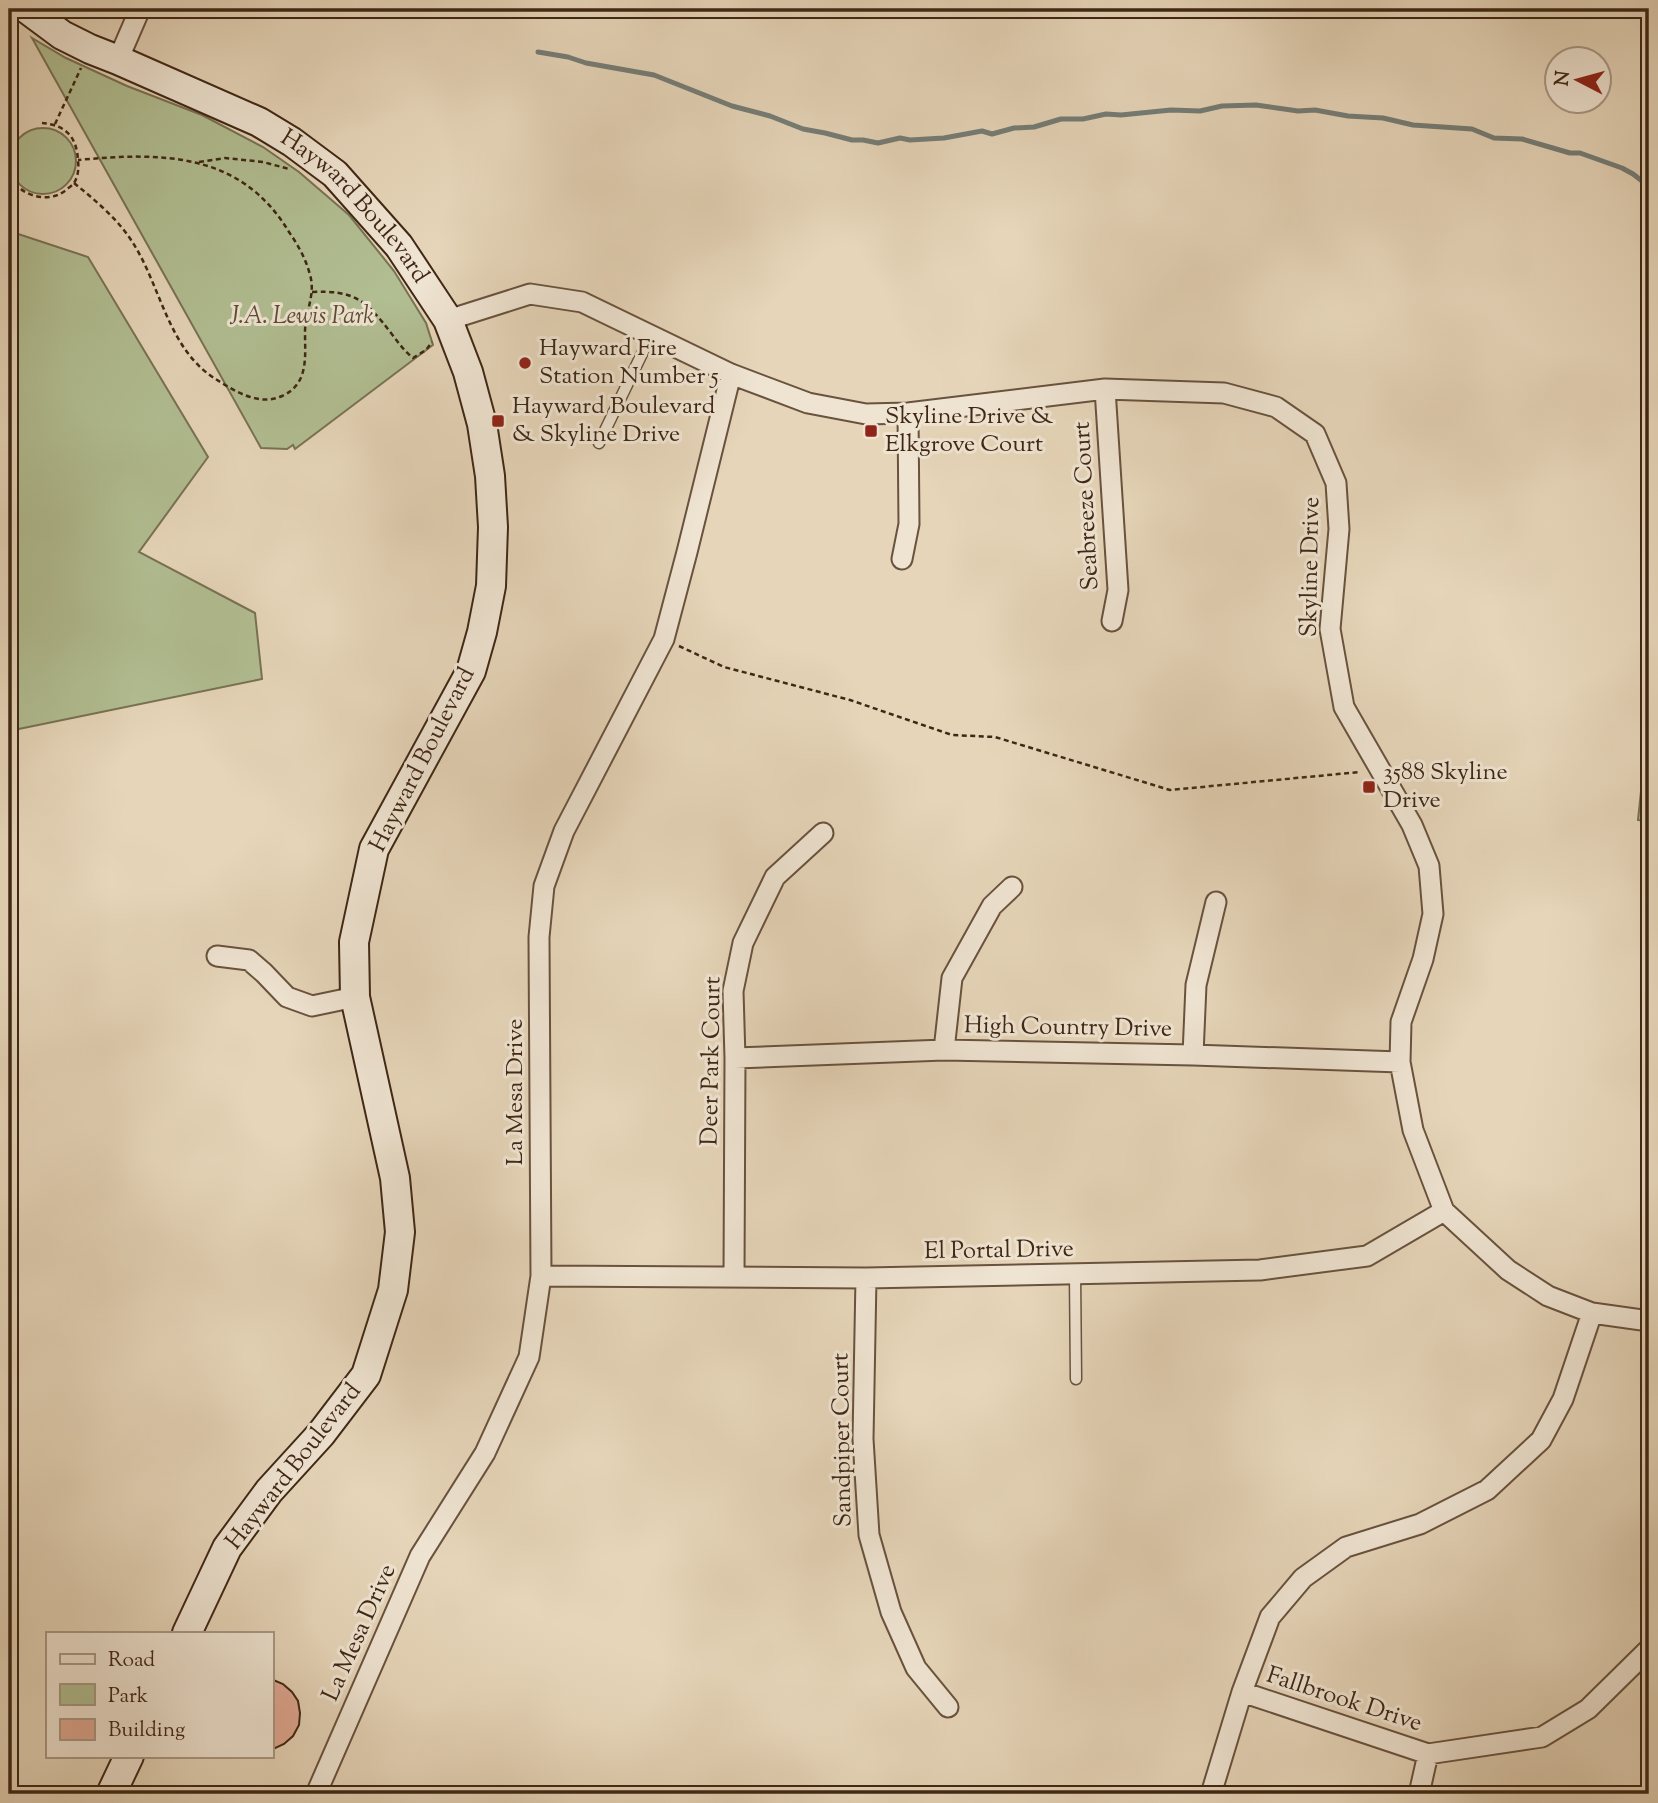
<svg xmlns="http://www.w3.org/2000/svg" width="1658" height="1803" viewBox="0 0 1658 1803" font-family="'Sorts Mill Goudy',serif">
<rect width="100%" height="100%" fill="#e6d5b9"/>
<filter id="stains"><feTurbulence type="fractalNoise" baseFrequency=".00286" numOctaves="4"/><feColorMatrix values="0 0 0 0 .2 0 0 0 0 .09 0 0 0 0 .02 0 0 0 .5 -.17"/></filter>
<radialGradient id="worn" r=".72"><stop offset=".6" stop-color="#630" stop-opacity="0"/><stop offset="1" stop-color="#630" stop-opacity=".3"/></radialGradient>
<path fill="#b1be92" stroke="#787254" stroke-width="2" d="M32 38 66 58 127 86 202 115 263 147 299 172 349 215 394 271 426 323 433 345 295 449 293 445 287 449 261 448Z
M10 161a33 33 0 1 1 66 0a33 33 0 1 1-66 0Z
M9 231 88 257 208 457 139 552 255 613 262 679 9 731Z
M1649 715V822L1638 820Z"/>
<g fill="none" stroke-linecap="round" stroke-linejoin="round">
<path stroke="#757d77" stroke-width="5" d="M538 52 568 57 586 63 654 75 732 106 770 116 803 129 825 133 852 140H863L878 143 900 138 910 140 944 138 982 131 992 134 1014 128 1034 127 1061 119H1083L1106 114 1121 115 1171 110 1200 111 1222 106 1256 105 1298 111 1315 110 1348 116 1383 118 1413 125 1472 129 1494 138 1522 139 1570 153H1580L1622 168 1633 174 1642 181 1649 183"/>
</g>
<path fill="#e0a893" stroke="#3f2715" stroke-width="2" d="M271 1679 283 1684 292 1692 298 1701 300 1713 299 1725 293 1736 284 1744 271 1750Z"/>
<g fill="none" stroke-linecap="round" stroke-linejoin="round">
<defs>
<path id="lane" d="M599 443 651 335
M1075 1273 1076 1379"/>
<path id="street" d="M118 60 140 9
M448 320 530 294 582 302 731 374 808 403 866 414 908 413 1105 389 1224 393 1276 407 1315 434 1336 483 1339 529 1330 629 1344 707 1412 825 1429 866 1433 914 1423 959 1401 1022 1400 1062 1413 1130 1444 1211 1508 1270 1548 1296 1592 1313 1649 1321
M1105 389 1118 590 1112 621
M902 559 909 524 908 413
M217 956 249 960 264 973 287 997 312 1006 355 997
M944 1050 952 978 992 906 1012 887
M1193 1055 1196 985 1216 902
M735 1058 944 1050 1193 1055 1400 1062
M541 1276 866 1278 1260 1270 1367 1256 1444 1211
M734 1277 735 1058 733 991 743 943 775 877 823 833
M866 1278 863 1439 869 1535 891 1612 916 1668 948 1707
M1242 1692 1428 1754 1542 1737 1588 1709 1649 1649
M316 1794 420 1556 485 1453 529 1357 541 1276 539 937 544 886 564 831 664 639 687 552 731 374
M1211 1794 1242 1692 1270 1617 1303 1578 1346 1547 1420 1524 1487 1490 1541 1440 1563 1399 1592 1313
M1419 1794 1428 1754"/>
<g id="secondary">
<path id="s1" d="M27 9 62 35 90 49 118 60 259 122 292 142 335 174 399 246 448 320 468 372 482 424 490 476 493 527 491 586 482 632 471 671 374 849 354 942 355 997 395 1178 400 1232 393 1290 366 1375 321 1434 269 1491 227 1548 187 1633"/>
<path d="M111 1794 129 1756"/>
</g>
</defs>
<use href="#lane" stroke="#69523e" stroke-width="13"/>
<use href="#street" stroke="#69523e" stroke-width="23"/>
<use href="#secondary" stroke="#3f2715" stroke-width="32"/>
<path stroke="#3f2715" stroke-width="2.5" stroke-dasharray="5 3.5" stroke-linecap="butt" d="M55 124 81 68
M199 162 225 158 263 162 289 169
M9 177C21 195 47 205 66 190 67 189 74 184 74 183 78 177 79 168 78 161 77 137 66 125 42 123
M74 183C96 201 118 219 133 243 161 287 168 348 214 378 233 390 258 407 282 396 309 384 305 357 305 332 305 312 316 294 310 275 306 259 298 245 289 232 241 152 162 152 78 160
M312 292C354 290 366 300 391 333 398 342 404 351 413 358L426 350 432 342
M679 646 724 667 850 700 952 735 995 737 1170 790 1360 772"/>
<use href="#lane" stroke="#efe4d2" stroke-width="10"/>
<use href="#street" stroke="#efe4d2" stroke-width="19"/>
<use href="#secondary" stroke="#efe4d2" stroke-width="28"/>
</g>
<g fill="#8f2418" stroke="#efe4d2" stroke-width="2.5">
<circle cx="525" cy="363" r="7"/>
<rect x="491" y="414" width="14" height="14" rx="3.5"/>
<rect x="864" y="424" width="14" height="14" rx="3.5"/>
<rect x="1362" y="780" width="14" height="14" rx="3.5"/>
</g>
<g text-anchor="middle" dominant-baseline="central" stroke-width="6" stroke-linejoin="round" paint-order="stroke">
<g font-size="24" fill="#3f2715" stroke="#efe4d2">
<text stroke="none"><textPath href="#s1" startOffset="388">Hayward Boulevard</textPath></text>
<text transform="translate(1087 506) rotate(-93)">Seabreeze Court</text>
<text transform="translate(1311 567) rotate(-89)">Skyline Drive</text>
<text transform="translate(423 760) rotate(-63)">Hayward Boulevard</text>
<text transform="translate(1068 1028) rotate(1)">High Country Drive</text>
<text transform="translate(712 1061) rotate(-89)">Deer Park Court</text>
<text transform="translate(516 1092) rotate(-90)">La Mesa Drive</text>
<text transform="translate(999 1251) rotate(-1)">El Portal Drive</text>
<text transform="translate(843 1440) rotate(-91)">Sandpiper Court</text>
<text transform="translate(294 1467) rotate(-52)">Hayward Boulevard</text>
<text transform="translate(360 1633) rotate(-66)">La Mesa Drive</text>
<text transform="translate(1344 1700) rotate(18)">Fallbrook Drive</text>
</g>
<g font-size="24" font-style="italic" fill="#5c4d34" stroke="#efe4d2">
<text x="302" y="317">J.A. Lewis Park</text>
</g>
<g font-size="24" fill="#3f2715" stroke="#efe4d2" text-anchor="start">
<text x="539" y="349">Hayward Fire<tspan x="539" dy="28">Station Number 5</tspan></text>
<text x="512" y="407">Hayward Boulevard<tspan x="512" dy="28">&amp; Skyline Drive</tspan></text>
<text x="885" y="417">Skyline Drive &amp;<tspan x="885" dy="28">Elkgrove Court</tspan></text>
<text x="1383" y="773">3588 Skyline<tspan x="1383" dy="28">Drive</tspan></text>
</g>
</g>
<rect width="1658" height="1803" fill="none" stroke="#e6d5b9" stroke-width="35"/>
<rect x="10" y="10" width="1637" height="1782" fill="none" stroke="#3f2715" stroke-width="3.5"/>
<rect x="18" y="18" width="1623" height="1768" fill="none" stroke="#3f2715" stroke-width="2"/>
<rect x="46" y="1632" width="228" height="126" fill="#efe4d2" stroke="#a99886" stroke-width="2"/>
<rect x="60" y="1654" width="35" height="10" fill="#efe4d2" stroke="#a99886" stroke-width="2"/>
<text x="108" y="1666" font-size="21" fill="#3f2715">Road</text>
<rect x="60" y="1684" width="35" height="21" fill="#b1be92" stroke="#a99886" stroke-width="2"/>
<text x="108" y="1702" font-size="21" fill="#3f2715">Park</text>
<rect x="60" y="1719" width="35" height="21" fill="#e0a893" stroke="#a99886" stroke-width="2"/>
<text x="108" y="1736" font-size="21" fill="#3f2715">Building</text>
<g transform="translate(1578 80) rotate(276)"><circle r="33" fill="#efe4d2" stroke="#a99886" stroke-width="2"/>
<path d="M0-5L12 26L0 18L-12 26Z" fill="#8f2418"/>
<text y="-10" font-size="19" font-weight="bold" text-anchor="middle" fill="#3f2715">N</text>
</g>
<rect width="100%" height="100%" filter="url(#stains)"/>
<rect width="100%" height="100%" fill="url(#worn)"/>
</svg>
